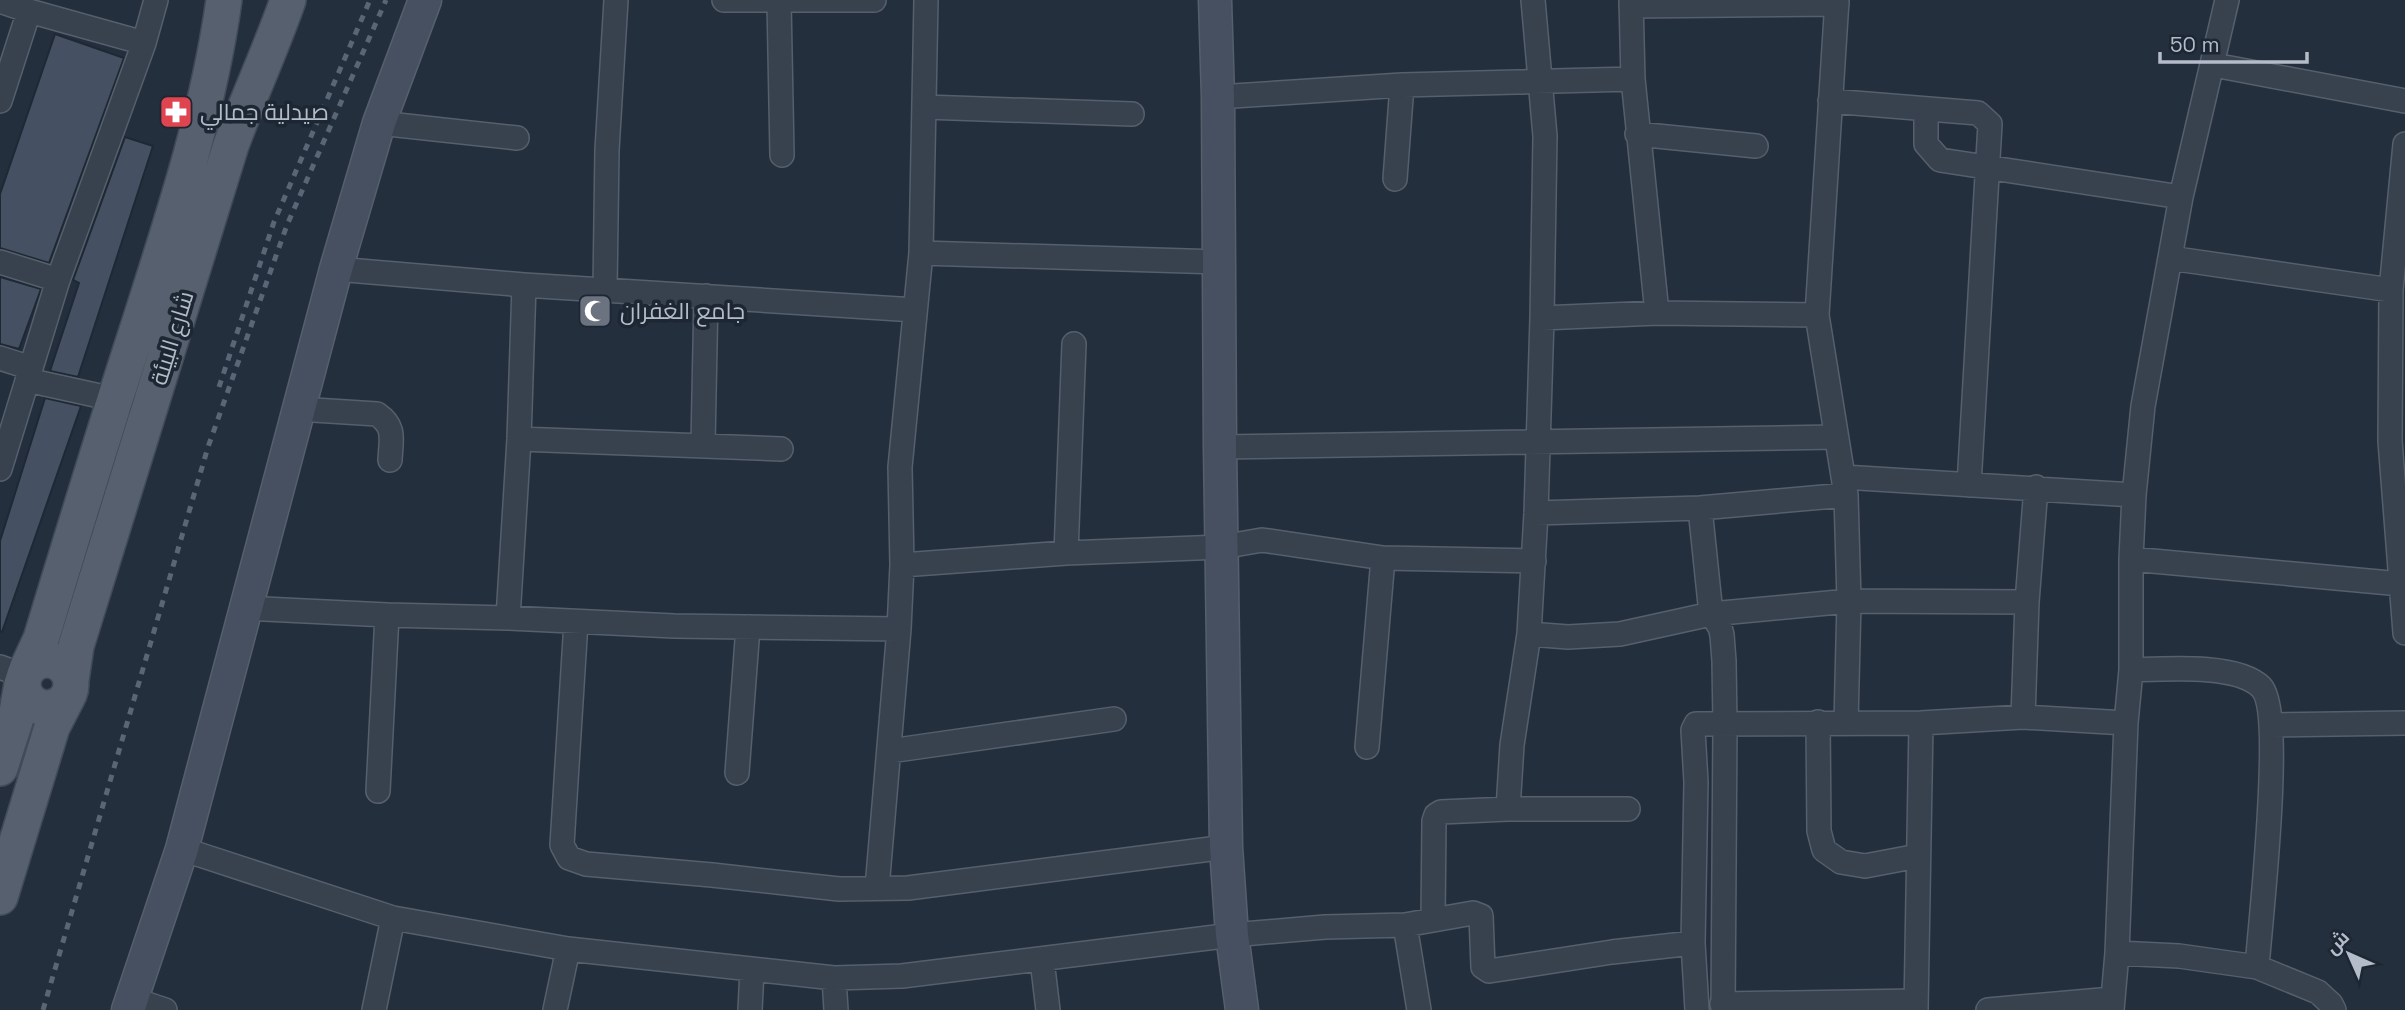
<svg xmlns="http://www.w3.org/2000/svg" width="2405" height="1010" viewBox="0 0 2405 1010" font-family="'Space Grotesk',Cairo,sans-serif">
<rect width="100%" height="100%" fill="#242f3e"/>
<path fill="#455162" stroke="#1f2835" stroke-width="2" d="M55 34 124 58 49 263 0 248V194Z
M125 137 153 146 78 377 50 371 79 283 73 280Z
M0 277 41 289 19 349 0 344Z
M45 398 81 406 2 632 0 631V541Z"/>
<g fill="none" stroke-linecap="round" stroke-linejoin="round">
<defs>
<path id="street" d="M724 0H874
M1631 0 1633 79 1657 313
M1837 0 1817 315 1846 495 1849 601 1846 723
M0 1 29 11 144 43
M779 1 782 155
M1631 6 1837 4
M2214 65 2405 101
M1218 97 1402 85 1633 79
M0 101 29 11
M1830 101 1978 113 1990 124 1969 485
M924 107 1132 114
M1926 110V144L1940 160 2181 197
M379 123 517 138
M1637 134 1756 146
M2405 144 2391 290 2390 441 2405 633
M1395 179 1402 85
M921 253 1220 262
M2170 258 2391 290
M0 262 58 280
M336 269 524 285 915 310
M605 289 607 150 616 0
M1542 318 1657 313 1817 315
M0 358 31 368
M27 380 127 402
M298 409 377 414C396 427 391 439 390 460
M519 439 781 449
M703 444 706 296
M1220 447 1835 437
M0 469 58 280 144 43 156 0
M1843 477 2134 495
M1700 508 1711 614 1720 627 1722 635 1724 661 1725 724 1723 1010
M1536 513 1700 508 1846 495
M1066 553 1074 344
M2131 559 2401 584
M902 565 1066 553 1222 547 1262 540 1383 558 1534 561
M245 608 387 615 508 618 674 626 899 629
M508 618 519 439 524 285
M576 622 562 845 569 858 586 864 712 875 839 889 908 888 1226 847
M1529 634 1568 637 1620 634 1711 614 1849 601 2027 602
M0 667 24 676
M2131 670C2164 669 2237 663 2261 687 2285 712 2260 924 2257 967
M2023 717 2027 602 2036 487
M1818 722 1819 831 1824 850 1841 862 1865 866 1918 856
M2271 725 2405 723
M1367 747 1383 558
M890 751 1114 719
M737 773 748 627
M378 791 387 615
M1508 809H1628
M182 849 393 918 568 949 834 978 902 976 1232 935 1325 927 1405 925 1473 913 1481 916 1483 967 1489 971 1612 952 1693 943
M877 888 899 629 902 565 900 467 921 253 926 0
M1433 919 1434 821 1436 815 1441 812 1508 809 1512 745 1529 634 1536 513 1542 318 1545 136 1533 0
M1405 925 1419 1010
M2117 953 2179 956 2257 967 2318 992 2331 1004 2334 1010
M1042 960 1048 1010
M834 978 836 1010
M132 999 165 1010
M1722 1004 1916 1001
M374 1010 393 918
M555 1010 568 949
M750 1010 752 970
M1697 1010 1693 943 1696 782 1693 730 1696 724 1921 723 2023 717 2126 723
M1916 1010 1921 723
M1988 1010 2112 999
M2112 1010 2117 953 2126 723 2131 670V559L2134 495 2143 406 2181 197 2227 0"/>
<path id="secondary" d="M1215 0 1218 97 1220 447 1226 847 1232 935 1242 1010
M128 1010 182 849 336 269 379 123 425 0"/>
<path id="primary" d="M23 684a24 24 0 1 1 48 0a24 24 0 1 1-48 0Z
M27 669 41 639C72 537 103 435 136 334 171 224 208 115 224 0
M71 680 76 646 231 145C249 96 271 49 288 0
M0 768 16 718 22 684
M0 897 52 727 68 696"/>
</defs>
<use href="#street" stroke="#565f6c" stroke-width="26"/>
<use href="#secondary" stroke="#565f6c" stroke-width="35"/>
<use href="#primary" stroke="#414a57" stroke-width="38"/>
<use href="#street" stroke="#38414e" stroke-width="23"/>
<use href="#secondary" stroke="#465061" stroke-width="32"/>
<use href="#primary" stroke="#56606e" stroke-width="35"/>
<path stroke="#5a6575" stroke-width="5" stroke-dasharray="7 7" stroke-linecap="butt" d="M219 387 274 222 370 0
M43 1010 208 447 287 225 386 0"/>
</g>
<defs>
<symbol id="pharmacy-square" viewBox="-11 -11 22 22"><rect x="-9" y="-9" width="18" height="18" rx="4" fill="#e0444e" stroke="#1d2633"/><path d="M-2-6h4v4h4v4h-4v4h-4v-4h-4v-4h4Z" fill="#fff"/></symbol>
<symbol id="mosque-square" viewBox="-11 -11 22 22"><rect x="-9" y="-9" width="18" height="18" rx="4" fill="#6b7280" stroke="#1d2633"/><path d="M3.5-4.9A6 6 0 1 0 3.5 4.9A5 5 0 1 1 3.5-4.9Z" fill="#fff"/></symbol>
</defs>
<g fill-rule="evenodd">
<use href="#pharmacy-square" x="157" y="93" width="38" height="38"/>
<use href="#mosque-square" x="576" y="292" width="38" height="38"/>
</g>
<g text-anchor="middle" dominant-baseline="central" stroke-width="7" stroke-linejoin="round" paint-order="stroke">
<g font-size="23" fill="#b4bcc9" stroke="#1d2633" text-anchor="start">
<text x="200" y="112">صيدلية جمالي</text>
<text x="620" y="311">جامع الغفران</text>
</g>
<g font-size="23" fill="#b4bcc9" stroke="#1d2633">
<text transform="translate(172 338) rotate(-73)">شارع البيئة</text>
</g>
</g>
<g transform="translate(2349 954) rotate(315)" stroke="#1d2633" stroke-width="5" paint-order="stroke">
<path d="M0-5L12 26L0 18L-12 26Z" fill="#b4bcc9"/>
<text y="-10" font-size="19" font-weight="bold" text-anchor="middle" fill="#b4bcc9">ش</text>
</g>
<path d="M2160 52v10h147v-10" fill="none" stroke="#b4bcc9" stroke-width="3.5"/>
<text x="2170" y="52" font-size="21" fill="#b4bcc9" stroke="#1d2633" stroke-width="5" paint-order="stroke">50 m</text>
</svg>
